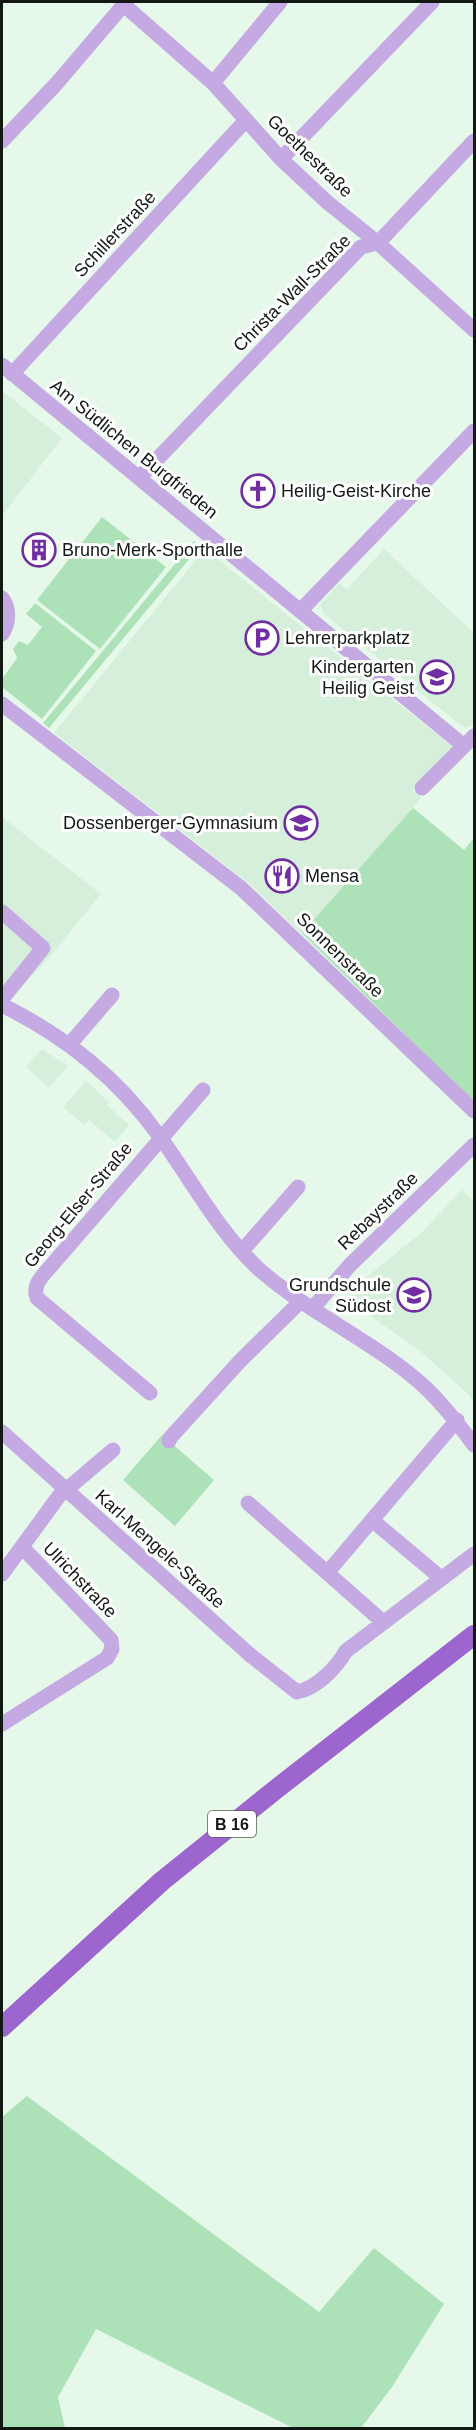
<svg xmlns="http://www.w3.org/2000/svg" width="476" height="2430" viewBox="0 0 476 2430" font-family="Helvetica,sans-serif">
<rect width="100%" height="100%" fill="#e5f8e9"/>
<path fill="#d6efdb" d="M2 391 62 438 2 516Z
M205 549 454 748 412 790 421 798 413 808 464 850 474 838V1102L250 884 54 733Z
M384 549 474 633V724L466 728 454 720 324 614 320 605 339 583 347 589Z
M2 817 101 894 52 954 19 990 2 984Z
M42 1049 68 1066 49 1088 26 1067Z
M86 1081 109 1102 107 1105 129 1125 115 1142 89 1120 84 1125 63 1107Z
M462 1190 474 1201V1404L469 1395 419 1350 353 1304 356 1286 422 1232Z"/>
<path fill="#ade2b9" d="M102 517 166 567 100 649 37 600Z
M194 541 200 546 49 728 43 723Z
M35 603 96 651 42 719 2 687V679L17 658 13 649 19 641 28 645 42 627 26 614Z
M413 808 464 850 474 838V1102L302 933Z
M162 1435 214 1480 175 1526 123 1480Z
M27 2096 319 2312 374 2248 444 2304 392 2387 361 2428H293L96 2329 58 2397 65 2428H2V2117Z"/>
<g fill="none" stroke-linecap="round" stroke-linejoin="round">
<path stroke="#c4a9e2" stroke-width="15" d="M124 5 213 83 281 159 327 202 378 243 474 330
M213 83 280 2
M2 141 57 83 126 2
M281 159 432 2
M2 365 464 746
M12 374 246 120
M139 478 361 247 378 243 474 141
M2 598C10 609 9 623 2 634
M300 611 474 431
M2 704 241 888 474 1111
M422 788 474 736
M2 912 43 948 2 999
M2 1005C66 1037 118 1078 160 1137 193 1182 219 1233 261 1271 313 1316 378 1343 428 1390 445 1407 460 1426 474 1445
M70 1044 112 995
M242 1251 298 1187
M312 1309 350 1265 474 1145
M150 1393 37 1298C32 1284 43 1276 51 1266L203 1090
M2 1432 249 1654 297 1692C317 1688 336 1668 346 1651L474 1554
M169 1441 170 1438 240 1361 301 1301
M248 1503 383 1622
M372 1520 441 1578
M327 1573 457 1420
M2 1574 59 1496 113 1450
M2 1724 107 1658 112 1649 111 1640 22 1547"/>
<path stroke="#9d66cf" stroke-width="20" d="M2 2027 162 1881 275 1790 474 1635"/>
</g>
<defs>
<symbol id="church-ring" viewBox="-11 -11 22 22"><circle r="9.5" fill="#fff" stroke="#702ea2" stroke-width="1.5"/><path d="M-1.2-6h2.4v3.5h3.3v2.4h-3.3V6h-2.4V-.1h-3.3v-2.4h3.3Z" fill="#702ea2"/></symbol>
<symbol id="building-ring" viewBox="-11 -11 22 22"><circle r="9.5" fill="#fff" stroke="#702ea2" stroke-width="1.5"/><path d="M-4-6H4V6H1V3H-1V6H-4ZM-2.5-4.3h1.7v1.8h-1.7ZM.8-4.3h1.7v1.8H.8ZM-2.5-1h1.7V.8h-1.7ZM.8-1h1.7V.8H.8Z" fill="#702ea2"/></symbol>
<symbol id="parking-ring" viewBox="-11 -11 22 22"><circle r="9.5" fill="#fff" stroke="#702ea2" stroke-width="1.5"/><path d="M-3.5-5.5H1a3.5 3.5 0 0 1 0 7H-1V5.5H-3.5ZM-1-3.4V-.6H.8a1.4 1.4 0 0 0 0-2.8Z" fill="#702ea2"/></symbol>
<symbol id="school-ring" viewBox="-11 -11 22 22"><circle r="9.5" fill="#fff" stroke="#702ea2" stroke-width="1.5"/><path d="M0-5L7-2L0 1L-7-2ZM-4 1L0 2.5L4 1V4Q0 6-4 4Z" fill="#702ea2"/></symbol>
<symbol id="restaurant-ring" viewBox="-11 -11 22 22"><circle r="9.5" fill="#fff" stroke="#702ea2" stroke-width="1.5"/><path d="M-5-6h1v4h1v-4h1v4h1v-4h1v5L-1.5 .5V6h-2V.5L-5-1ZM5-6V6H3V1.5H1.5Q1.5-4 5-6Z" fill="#702ea2"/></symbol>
</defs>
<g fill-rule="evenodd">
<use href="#church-ring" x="239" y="472" width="38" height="38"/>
<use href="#building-ring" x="20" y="531" width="38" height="38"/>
<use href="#parking-ring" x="243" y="619" width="38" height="38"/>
<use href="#school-ring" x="418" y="658" width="38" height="38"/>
<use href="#school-ring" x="282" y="804" width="38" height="38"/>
<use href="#restaurant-ring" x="263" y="857" width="38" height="38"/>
<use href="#school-ring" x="395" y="1276" width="38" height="38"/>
</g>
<g text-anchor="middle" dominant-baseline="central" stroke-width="6" stroke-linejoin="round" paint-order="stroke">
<rect fill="#fff" stroke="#595e5a" stroke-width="1.5" x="208" y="1811" width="48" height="26" rx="4.5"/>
<g font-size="16" font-weight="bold" fill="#121913">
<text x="232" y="1824">B 16</text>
</g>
<g font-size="18" fill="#121913" stroke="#fff">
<text transform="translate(310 156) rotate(44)">Goethestraße</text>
<text transform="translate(115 234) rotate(-47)">Schillerstraße</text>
<text transform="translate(292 293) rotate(-45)">Christa-Wall-Straße</text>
<text transform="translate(134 449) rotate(39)">Am Südlichen Burgfrieden</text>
<text transform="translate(340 955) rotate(44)">Sonnenstraße</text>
<text transform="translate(78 1205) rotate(-50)">Georg-Elser-Straße</text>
<text transform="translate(378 1211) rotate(-44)">Rebaystraße</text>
<text transform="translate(160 1549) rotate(42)">Karl-Mengele-Straße</text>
<text transform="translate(80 1580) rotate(46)">Ulrichstraße</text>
</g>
<g font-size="18" fill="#121913" stroke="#fff" text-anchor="start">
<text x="281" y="491">Heilig-Geist-Kirche</text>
<text x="62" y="550">Bruno-Merk-Sporthalle</text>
<text x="285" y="638">Lehrerparkplatz</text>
<text x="414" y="667" text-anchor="end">Kindergarten<tspan x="414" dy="21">Heilig Geist</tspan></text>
<text x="278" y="823" text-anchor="end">Dossenberger-Gymnasium</text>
<text x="305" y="876">Mensa</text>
<text x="391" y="1285" text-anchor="end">Grundschule<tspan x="391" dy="21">Südost</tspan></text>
</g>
</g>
<rect width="476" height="2430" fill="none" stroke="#121913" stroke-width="6"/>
</svg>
